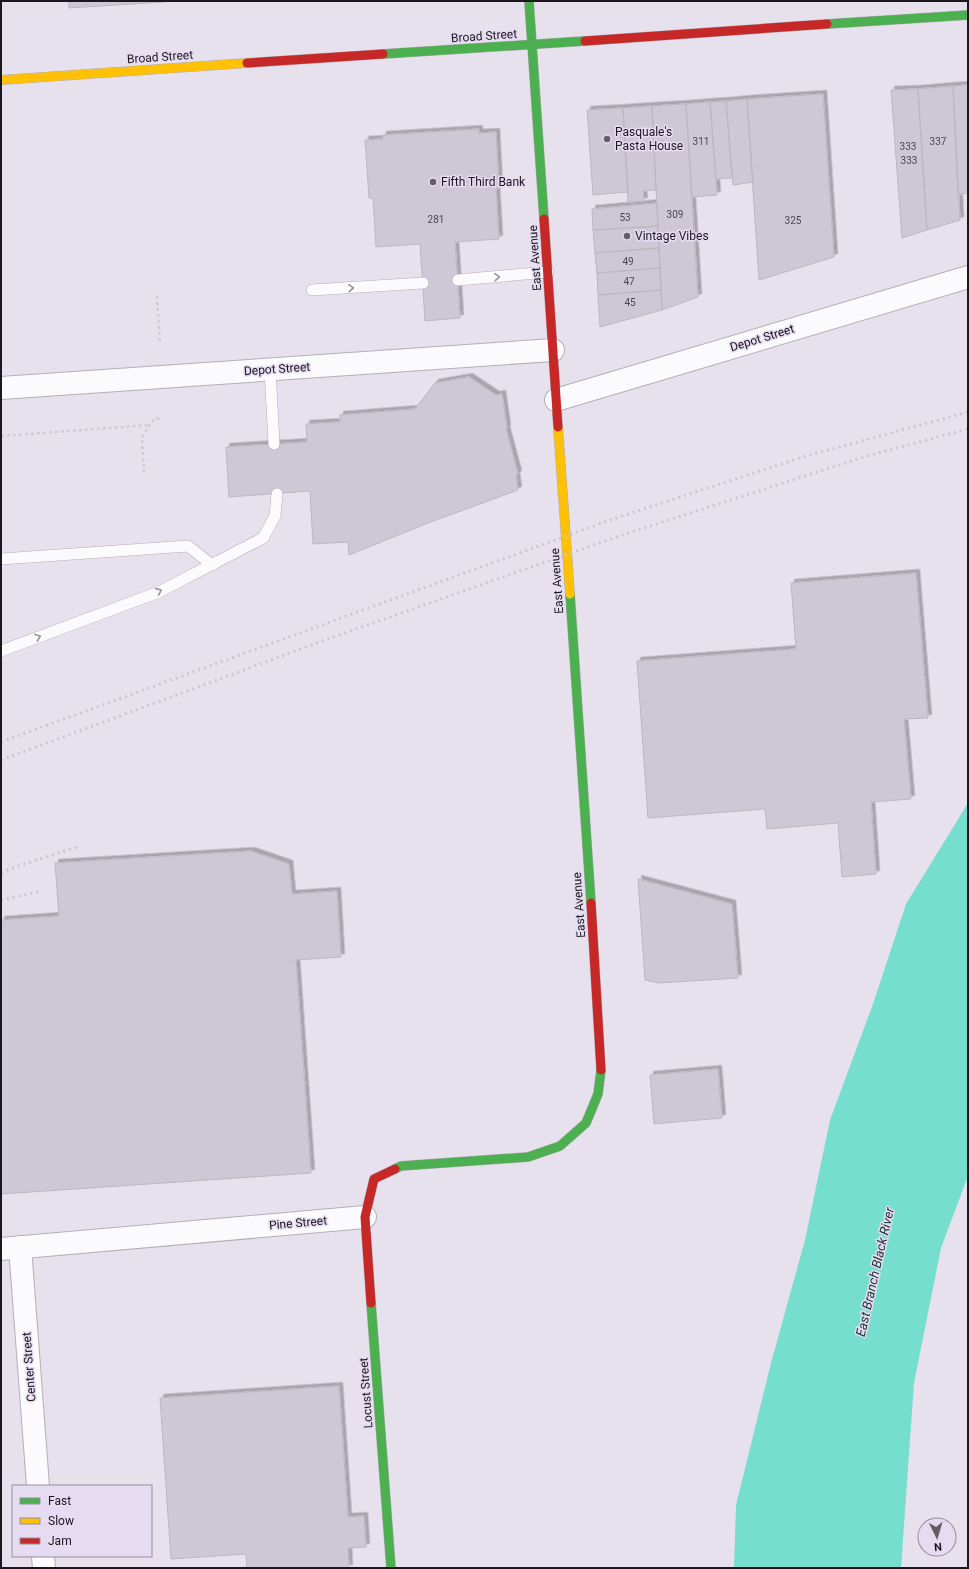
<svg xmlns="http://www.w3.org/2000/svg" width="969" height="1569" viewBox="0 0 969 1569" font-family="Roboto,sans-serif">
<defs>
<filter id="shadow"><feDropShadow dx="3.5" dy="-3.5" stdDeviation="0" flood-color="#0004"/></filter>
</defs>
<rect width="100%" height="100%" fill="#e7e1ed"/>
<path fill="#76decf" d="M968 803V1176L941 1248 914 1383 901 1568H734L736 1505 771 1363 805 1240 830 1120 873 1004 906 904Z"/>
<path fill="#cec8d6" stroke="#bbb7bf" filter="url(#shadow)" d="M69 1H164V2L69 8Z
M968 85V193L958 194 953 86Z
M953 86 960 220 927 230 918 89Z
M918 89 927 230 902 238 891 90Z
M823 94 834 257 759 280 747 99Z
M747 99 753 182 733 185 726 101Z
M726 101 732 178 716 179 710 102Z
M710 102 717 195 692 197 686 104Z
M686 104 698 297 662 310 652 106Z
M652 106 656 190 643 191 644 201 628 202 623 108Z
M623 108 628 192 593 195 587 110Z
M479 129V133L496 132 499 188H496L499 239 455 242 460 318 425 321 420 244 376 247 373 198H369L365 140 383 139V135Z
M657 203 658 226 593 230 592 209Z
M658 226 659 248 595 253 593 230Z
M659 248 660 268 597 273 595 253Z
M660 268 661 290 598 295 597 273Z
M661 290 662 310 600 327 598 295Z
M469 377 496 395 502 394 507 428 506 429 518 474 516 475 518 490 428 523 349 555 348 542 313 544 310 491 229 497 226 447 307 442 306 424 340 422V415L415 409 435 383Z
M916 573 928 718 904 719 911 799 871 802 876 874 842 877 838 823 767 829 765 809 648 818 637 661 796 649 791 583Z
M251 851 289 864 292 894 337 891 341 957 296 960 311 1173 1 1194V920L59 916 55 863Z
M638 879 732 904 738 978 659 983 645 980Z
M718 1069 722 1118 654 1124 650 1075Z
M339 1386 348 1517 364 1516 366 1547 348 1548 349 1568H247L246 1554 171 1559 160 1398Z"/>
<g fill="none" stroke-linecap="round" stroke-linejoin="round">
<defs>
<path id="lane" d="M458 280 548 272
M312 290 423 283
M270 369 274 444
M1 559 188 546 212 565
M1 651 159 592 263 538 275 516 277 494"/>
<path id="street" d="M1 388 553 350
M556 400 968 277
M20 1247 38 1486
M1 1249 365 1217
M43 1556 44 1568"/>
<path id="fast" d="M529 1 544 219
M827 24 968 15
M383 54 585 41
M570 594 591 903
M395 1169 401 1166 528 1157 560 1146 586 1123 598 1094 601 1070
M371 1303 391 1568"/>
<path id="slow" d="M1 80 247 63
M558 427 570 594"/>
<path id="jam" d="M585 41 827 24
M247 63 383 54
M544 219 558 427
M591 903 601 1070
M371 1303 365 1217 374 1179 395 1169"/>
</defs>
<use href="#lane" stroke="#b3aeb8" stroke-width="12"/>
<use href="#street" stroke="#b3aeb8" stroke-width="24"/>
<use href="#fast" stroke="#b3aeb8" stroke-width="10"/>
<use href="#slow" stroke="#b3aeb8" stroke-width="10"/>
<use href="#jam" stroke="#b3aeb8" stroke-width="10"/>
<path stroke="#cecdd0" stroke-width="2.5" stroke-dasharray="3 3" stroke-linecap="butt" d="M157 296 160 343
M1 436 150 425
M144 473 142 437 154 419 162 418"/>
<use href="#lane" stroke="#fbfafc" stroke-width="11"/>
<use href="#street" stroke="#fbfafc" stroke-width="22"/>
<use href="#fast" stroke="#4caf50" stroke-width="9"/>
<use href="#slow" stroke="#ffc107" stroke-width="9"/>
<use href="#jam" stroke="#c62828" stroke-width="9"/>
<path stroke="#cac8cb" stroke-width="3" stroke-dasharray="2 4" stroke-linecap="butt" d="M1 742 610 520 803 457 968 412
M1 760 325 640 613 538 867 456 968 429
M1 873 15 867 77 847
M1 900 42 891"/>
</g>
<defs><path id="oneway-chevron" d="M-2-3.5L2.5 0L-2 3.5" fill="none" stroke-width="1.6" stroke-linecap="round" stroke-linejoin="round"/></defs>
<g stroke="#969499">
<use href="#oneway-chevron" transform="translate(497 277) rotate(-4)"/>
<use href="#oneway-chevron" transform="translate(351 288) rotate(-4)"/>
<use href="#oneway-chevron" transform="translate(159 591) rotate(-24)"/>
<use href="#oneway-chevron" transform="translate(38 637) rotate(-20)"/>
</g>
<g fill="#625e67" stroke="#e6dcf2" stroke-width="1.5">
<circle cx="607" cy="139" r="4"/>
<circle cx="433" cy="182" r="4"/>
<circle cx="627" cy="236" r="4"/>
</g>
<g text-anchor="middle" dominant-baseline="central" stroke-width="3" stroke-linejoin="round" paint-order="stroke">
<g font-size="10" fill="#4c4751">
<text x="701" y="141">311</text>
<text x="938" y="141">337</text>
<text x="908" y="146">333</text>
<text x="909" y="160">333</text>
<text x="675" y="214">309</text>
<text x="625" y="217">53</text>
<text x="436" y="219">281</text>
<text x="793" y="220">325</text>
<text x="628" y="261">49</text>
<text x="629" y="281">47</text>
<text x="630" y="302">45</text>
</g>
<g font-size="12" fill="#1b171f" stroke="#e6dcf2">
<text transform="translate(484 36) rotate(-4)">Broad Street</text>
<text transform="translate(160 57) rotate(-4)">Broad Street</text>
<text transform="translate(535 258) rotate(-94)">East Avenue</text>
<text transform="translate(762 338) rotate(-17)">Depot Street</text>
<text transform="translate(277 369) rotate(-4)">Depot Street</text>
<text transform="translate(557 581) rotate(-94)">East Avenue</text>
<text transform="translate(579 905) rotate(-94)">East Avenue</text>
<text transform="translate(298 1223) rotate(-5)">Pine Street</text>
<text transform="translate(29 1367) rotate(-94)">Center Street</text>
<text transform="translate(366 1393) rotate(-94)">Locust Street</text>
</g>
<g font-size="12" fill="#1b171f" stroke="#e6dcf2" text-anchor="start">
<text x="615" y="132">Pasquale's<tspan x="615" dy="14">Pasta House</tspan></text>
<text x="441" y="182">Fifth Third Bank</text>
<text x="635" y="236">Vintage Vibes</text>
</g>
<g font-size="13" font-style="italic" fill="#19312c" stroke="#e6dcf2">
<text transform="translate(875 1272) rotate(-77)">East Branch Black River</text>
</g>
</g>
<rect width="969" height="1569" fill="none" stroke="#1b171f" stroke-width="4"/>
<rect x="12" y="1485" width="140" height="72" fill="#e6dcf2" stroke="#958d9e"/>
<rect x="20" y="1498" width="20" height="6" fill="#4caf50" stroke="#958d9e"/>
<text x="48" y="1505" font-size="12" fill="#1b171f">Fast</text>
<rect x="20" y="1518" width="20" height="6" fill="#ffc107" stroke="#958d9e"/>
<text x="48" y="1525" font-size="12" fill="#1b171f">Slow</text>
<rect x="20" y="1538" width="20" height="6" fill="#c62828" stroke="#958d9e"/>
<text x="48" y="1545" font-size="12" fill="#1b171f">Jam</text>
<g transform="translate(937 1537) rotate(175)"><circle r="19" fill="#e6dcf2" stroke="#958d9e"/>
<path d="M0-3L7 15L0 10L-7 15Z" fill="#625e67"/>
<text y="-6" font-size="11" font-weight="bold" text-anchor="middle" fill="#1b171f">N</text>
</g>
</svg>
